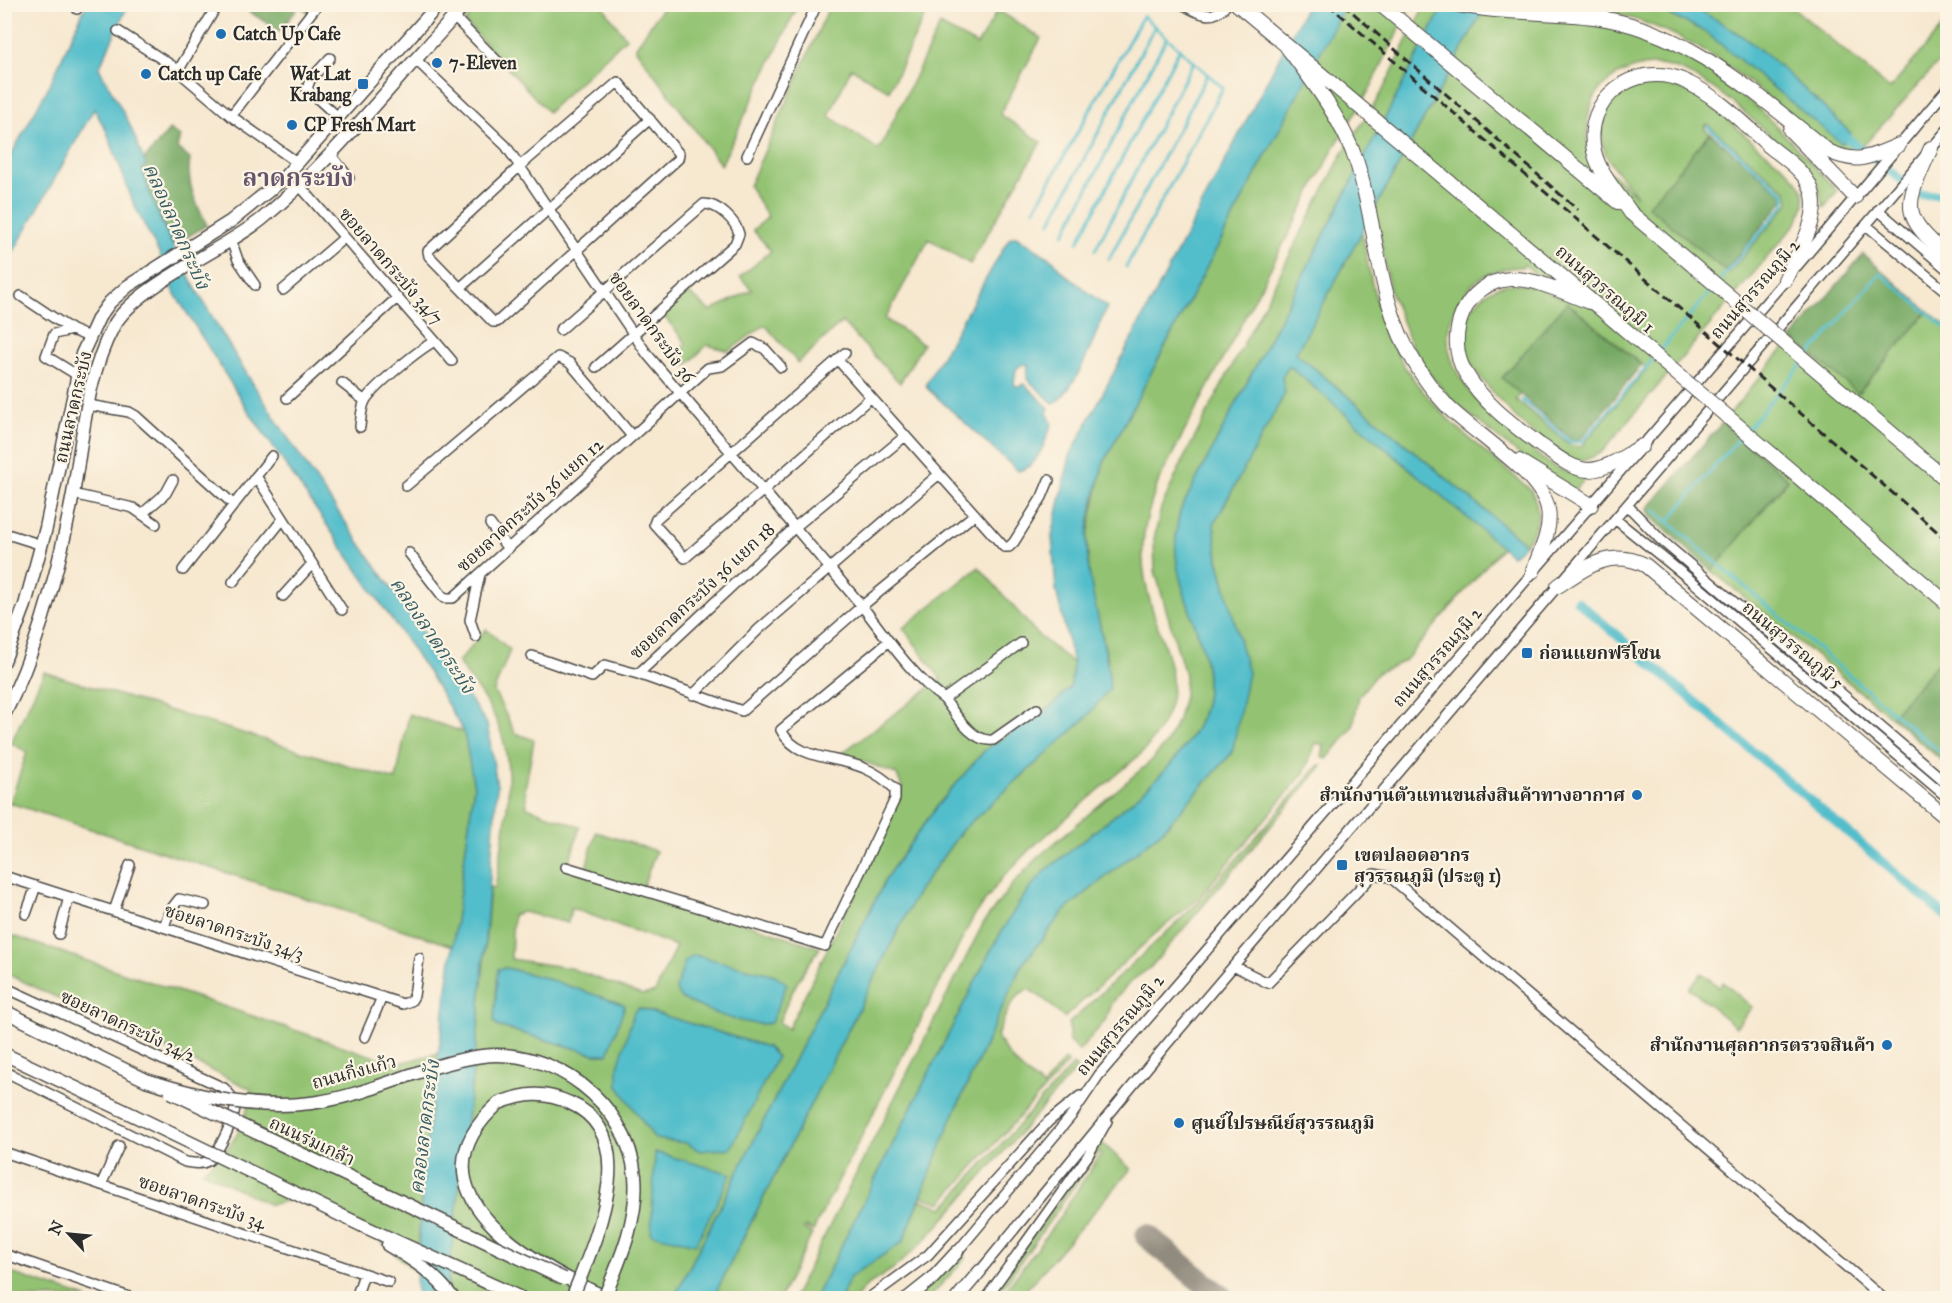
<svg xmlns="http://www.w3.org/2000/svg" width="1952" height="1303" viewBox="0 0 1952 1303" font-family="'IM FELL Great Primer','Noto Serif Thai',serif">
<rect width="100%" height="100%" fill="#fcf5e5"/>
<filter id="ink" filterUnits="userSpaceOnUse"><feTurbulence type="fractalNoise" baseFrequency=".0167" numOctaves="2"/><feDisplacementMap in="SourceGraphic" scale="12" xChannelSelector="R" yChannelSelector="G"/><feConvolveMatrix kernelMatrix="1 2 1 2 8 2 1 2 1" color-interpolation-filters="sRGB"/></filter>
<filter id="wash" filterUnits="userSpaceOnUse"><feTurbulence type="fractalNoise" baseFrequency=".008" numOctaves="4" result="noise"/><feDisplacementMap in="SourceGraphic" scale="24" xChannelSelector="R" yChannelSelector="G"/><feGaussianBlur stdDeviation="1.35" result="paint"/><feColorMatrix in="noise" values="0 0 0 0 0 0 0 0 0 0 0 0 0 0 0 0 0 1.4 0 .05"/><feComposite in="paint" operator="in"/></filter>
<g filter="url(#wash)">
<rect width="100%" height="100%" fill="#f7e8d0"/>
<path fill="#93c372" stroke="#5f774e" stroke-width="1.5" fill-rule="evenodd" d="M480 5H602L626 38 548 112 465 22Z
M664 5H798L721 165 635 48Z
M830 5H930L889 91 851 68 829 116 879 150 940 25 977 45 998 10 1041 38 1000 114 1041 142 970 264 929 239 885 319 923 344 900 383 842 322 798 363 765 325 729 351 707 345 686 366 675 355 686 343 664 316 688 292 710 311 752 290 740 277 771 251 753 230 768 217 749 186Z
M1345 5H1411L1370 89 1335 146 1159 480C1147 513 1138 543 1145 579 1157 651 1201 683 1143 752L1029 850 1002 878 974 916 813 1231 805 1227 804 1229 812 1234 780 1298H713L917 893 962 830 1086 718 1108 660 1090 585 1087 539 1103 464Z
M1425 5H1444L1181 509C1158 583 1217 635 1206 700 1194 768 1096 826 1047 870 1024 891 1008 921 992 948L815 1298H793L984 922 1012 885 1037 858 1151 761 1167 742 1178 719 1184 696 1185 675 1155 571 1154 539 1161 508 1185 456 1343 153 1381 94Z
M1572 5H1646L1703 30 1744 61 1753 45 1713 18 1681 5H1790L1890 89 1947 21V53L1866 143C1851 150 1842 151 1826 146 1740 74 1687 21 1572 5Z
M1481 14C1538 18 1599 17 1652 39 1729 69 1783 132 1837 191L1824 208 1818 186 1809 172C1772 139 1708 68 1657 65 1641 64 1628 69 1614 77 1586 94 1585 126 1589 154L1637 196C1628 182 1613 171 1605 153 1599 136 1601 121 1609 105 1616 93 1628 85 1642 83 1687 77 1723 116 1754 143 1769 156 1791 169 1801 187 1808 199 1803 209 1798 221L1602 452C1593 457 1583 463 1572 460 1546 453 1473 378 1465 351 1456 320 1482 283 1515 284 1532 284 1547 292 1562 298L1524 264 1523 267C1497 267 1475 276 1461 298 1423 355 1476 404 1518 438 1539 456 1558 476 1588 475L1574 492 1527 461 1453 401 1429 373 1411 344 1390 291 1375 209ZM1707 124 1787 192 1789 203 1728 274 1648 206 1710 133 1704 128ZM1567 302 1647 369 1581 447 1570 445 1516 400 1520 394 1503 379Z
M1362 232C1369 273 1377 315 1396 352 1427 409 1482 449 1531 490 1542 512 1539 525 1525 544L1296 353Z
M1928 311 1947 327V652L1891 717 1712 571 1788 480 1722 423 1792 338 1858 393Z
M1289 365 1502 547 1405 661 1377 673 1359 696 1353 727 1327 759 1322 757 1324 745 1316 743 1304 773 1198 899 1155 934 1064 1018 1044 999 1028 989C1012 995 1003 1021 997 1036 1007 1058 1024 1072 1043 1087L1065 1059 1069 1062 941 1203 921 1196 952 1118 1021 966 1064 911 1163 830 1232 753 1228 597 1218 559 1214 524 1285 393 1282 377Z
M979 567 1039 636 1073 663 1071 686 1052 706 985 750 937 806 888 875 674 1298H446L479 1019 490 887 495 888C503 835 520 771 496 720 487 700 470 680 458 662L486 629 510 650 494 691 515 733 534 740 525 789 527 807 580 827 568 866 585 871 596 832 656 851 642 889 820 948C802 971 789 995 779 1022L788 1029 882 837 903 788 896 774 842 753 941 679 903 628ZM571 908 676 946 655 992 642 995 570 968 511 959 513 915 523 912 568 923ZM506 968 545 978 607 1054H595L497 1026 498 969ZM639 1008 767 1047 777 1057 700 1151 632 1102 618 1086Z
M44 672 396 780 409 714 464 732 474 786 453 946 10 803 27 752 11 743Z
M1318 766H1322L1150 968 1131 981 1113 1002 1105 1021 1079 1051 1069 1042V1023L1200 901Z
M4 933 396 1064 439 1053 424 1161 416 1272 363 1226 302 1197 270 1205 202 1171C232 1149 247 1126 251 1089L5 973Z
M1702 973 1719 987 1723 982 1752 1007 1736 1027 1689 988Z
M1073 1065 1077 1068 946 1217 921 1244 893 1269 866 1286 856 1298H841L849 1277 903 1242 920 1199 943 1208Z
M1101 1142 1131 1169 1019 1298H1000L1057 1221 1101 1154 1099 1151 998 1294 994 1298H988Z
M961 1253 966 1258 929 1298H914Z
M5 1271 87 1298H5Z"/>
<path fill="#76a964" stroke="#506a48" stroke-width="1.5" d="M252 5H314L308 12 299 6 280 31 248 11Z
M170 129 180 137 177 148 190 159C186 183 196 204 207 225L174 245 150 198 142 169 146 165 144 160Z
M1710 133 1784 195 1783 201 1725 271 1648 206Z
M1863 254 1928 311 1858 393 1792 338Z
M1567 302 1641 365 1579 441H1573L1502 378Z
M1722 423 1788 479 1712 571 1651 517 1647 509Z
M1947 652V765L1891 717Z"/>
<path fill="#52becb" stroke="#3e747b" stroke-width="1.5" d="M86 5H128L99 68 129 123 146 165 142 169C159 230 194 286 226 340 306 473 399 596 487 724L497 786 479 1019 446 1298H417L416 1282 424 1161 474 787 464 732 430 675 247 409 175 294 160 255 134 205 107 132 94 109 5 267V166L50 84Z
M1307 5H1345L1103 464C1098 488 1088 516 1087 541 1087 591 1107 638 1110 688L1086 718 962 830 917 893 713 1298H674L888 875 937 806 985 750 1052 706 1071 686 1073 663 1056 590 1052 536 1070 456Z
M1444 5H1486L1296 353 1525 544 1512 556 1289 366 1282 377 1285 393 1214 524 1218 559 1248 673 1232 753 1163 830 1064 911 1021 966 952 1118 903 1242 850 1277 841 1298H815L992 948C1008 921 1024 891 1047 870 1096 826 1194 768 1206 700 1217 635 1158 583 1181 509Z
M1646 5C1657 4 1672 2 1683 5 1744 24 1804 90 1851 133L1842 144 1703 30Z
M1016 236 1054 261 1061 271 1107 307C1094 336 1079 386 1054 404L1027 379 1028 365 1023 364 1016 369 1014 384 1018 387 1024 384 1049 408 1047 413 1052 423C1046 440 1038 468 1018 471L928 389 926 384 1006 244 1010 238Z
M694 955 775 975 787 984 771 1023C746 1028 703 1009 680 998L676 989 685 961Z
M506 968 545 978 625 1005 608 1054H595L497 1026 494 1021 498 969Z
M639 1008 767 1047 777 1057 731 1148 700 1151 686 1143 655 1139 618 1086V1067L634 1012Z
M655 1152 731 1174 696 1244 651 1234Z"/>
<g fill="none" stroke-linecap="round" stroke-linejoin="round">
<path stroke="#52becb" stroke-width="3" d="M1708 127 1785 194V204L1718 282
M1034 210 1143 16 1223 88 1126 267
M1050 223 1155 26
M1064 234 1167 37
M1078 242 1180 48
M1095 250 1194 61
M1109 259 1208 74
M1658 353 1714 287
M1807 358 1880 273 1948 330
M1522 400 1570 442H1582L1654 358
M1747 429 1803 363
M1653 509 1948 759
M1668 522 1742 434"/>
<path stroke="#52becb" stroke-width="9" d="M1838 131 1921 195 1948 194
M1577 601 1948 918"/>
<path stroke="#918a7e" stroke-width="24" d="M1147 1236 1222 1298"/>
</g>
</g>
<g filter="url(#ink)">
<g fill="none" stroke-linecap="round" stroke-linejoin="round">
<defs>
<path id="minor" d="M76 4 77 9
M1182 4C1199 14 1214 22 1227 4
M933 8 935 4
M454 17 499 63
M118 31 171 65 231 116 298 163
M330 58 310 80 307 89 339 118
M415 59 506 146 647 354 862 606C887 638 911 675 944 699L1021 643
M178 71 218 4
M618 82 679 154 678 159 497 322H493L429 256 428 251 520 166Z
M231 116 318 4
M331 155 349 178
M747 156 817 4
M300 186 435 341C418 350 377 384 366 399 361 407 361 418 360 427
M1878 210 1948 270
M1866 225 1948 293
M231 240 238 260 255 285
M1797 266 1948 88
M460 288 650 119
M283 290 344 238
M21 296 72 330 89 337
M72 330 54 334 46 356 77 375
M560 330 704 204C718 204 736 221 739 234L735 244 596 367
M435 341 452 361
M845 353 656 519 654 524 685 558 870 398
M838 360 1004 547H1009L1014 542 1042 497 1049 480
M342 383 365 401
M287 398 397 298
M88 405 129 412 136 416 234 505
M256 476 342 610
M406 486 558 357 570 363 632 436
M73 494 133 508 156 524
M1627 505 1661 540 1948 784
M142 514 166 493 173 480
M1615 519 1693 582 1948 798
M490 524 508 549
M4 533 42 545
M409 553 444 598H453L708 368 722 366 753 343 765 349 781 367
M183 570 272 456
M233 582 283 519
M283 596 312 564
M476 637 470 620 480 574
M532 656 592 677 605 665 638 674 794 528 904 437
M638 674 742 711 862 606 975 514
M693 695 759 629 938 475
M944 699C955 713 972 743 993 740L1037 709
M566 867 825 946 895 799V789C886 780 876 773 864 768 837 756 797 761 781 730L888 642
M4 876 403 1004 411 1001 414 996 419 958
M114 911 130 865
M26 914 36 886
M164 927 169 912 179 899 205 905
M59 934 69 897
M1234 966 1268 983 1374 874 1390 877 1883 1298
M4 987 224 1088C228 1093 233 1097 235 1103 237 1114 218 1155 208 1161 201 1165 193 1163 185 1162L4 1071
M365 1037 382 997
M4 1152 389 1282
M101 1185 119 1146
M957 1252 1072 1115 1099 1075 1788 277
M4 1254 132 1298
M980 1271 1166 1045 1948 129
M356 1298 364 1274
M869 1298 928 1255 1049 1121 1080 1096
M986 1298 1087 1157 1107 1121"/>
<path id="major" d="M4 661 25 605 46 528 82 354 99 317 110 302 128 286 231 221 282 180 439 4
M4 715C39 647 59 569 73 494 83 439 86 378 113 327 135 286 224 250 262 219 313 177 355 128 398 79 420 54 443 30 465 4
M4 1011 146 1080
M4 1054 133 1115
M499 1103C400 1191 533 1264 607 1298
M363 1226 521 1298
M388 1245C414 1260 435 1274 453 1298
M908 1298 933 1278 957 1252
M957 1298 980 1271"/>
<path id="highway" d="M1237 4 1596 305
M1380 4 1618 202
M1454 4C1499 14 1548 11 1594 17 1687 29 1758 96 1828 151 1858 165 1870 157 1899 145
M1287 47C1314 83 1342 119 1357 163 1378 229 1377 303 1415 363 1424 379 1436 394 1448 407 1474 433 1542 474 1548 509 1552 530 1540 552 1533 571
M1790 130 1855 197
M1931 148C1906 205 1897 213 1948 256
M1631 213C1619 195 1599 174 1594 151 1583 99 1634 61 1682 80 1715 94 1742 122 1768 145 1784 158 1809 173 1813 195 1819 222 1796 256 1785 280
M1589 302C1565 293 1536 278 1510 279 1465 282 1444 336 1465 372 1483 403 1512 424 1540 445 1554 454 1570 469 1588 470 1607 470 1626 455 1642 446
M1519 461 1591 505
M1558 586C1586 567 1611 548 1645 565L1948 819"/>
</defs>
<use href="#minor" stroke="#4a4744" stroke-width="12"/>
<use href="#major" stroke="#4a4744" stroke-width="15"/>
<use href="#highway" stroke="#4a4744" stroke-width="16"/>
<use href="#minor" stroke="#fff" stroke-width="9"/>
<use href="#major" stroke="#fff" stroke-width="12"/>
<use href="#highway" stroke="#fff" stroke-width="14"/>
<path stroke="#2b2b2b" stroke-width="3" stroke-dasharray="9 4.5" stroke-linecap="butt" d="M1328 4 1948 541
M1343 4 1578 210"/>
<defs>
<path id="major-bridge" d="M146 1080C200 1097 254 1110 311 1103 370 1096 423 1064 482 1056 553 1047 628 1103 635 1176 639 1218 620 1260 604 1298
M171 1092 564 1279
M499 1103C526 1093 544 1091 570 1103 646 1136 592 1247 572 1298
M133 1115 363 1226"/>
<path id="highway-bridge" d="M1631 213 1948 481
M1596 305 1948 604"/>
</defs>
<use href="#major-bridge" stroke="#4a4744" stroke-width="15" stroke-linecap="butt"/>
<use href="#highway-bridge" stroke="#4a4744" stroke-width="16" stroke-linecap="butt"/>
<use href="#major-bridge" stroke="#fff" stroke-width="12"/>
<use href="#highway-bridge" stroke="#fff" stroke-width="14"/>
</g>
</g>
<g fill="#1f6fb2" stroke="#fcf5e5" stroke-width="2">
<circle cx="221" cy="34" r="6"/>
<circle cx="437" cy="63" r="6"/>
<circle cx="146" cy="74" r="6"/>
<rect x="357" y="78" width="12" height="12" rx="3"/>
<circle cx="292" cy="125" r="6"/>
<rect x="1521" y="647" width="12" height="12" rx="3"/>
<circle cx="1637" cy="795" r="6"/>
<rect x="1336" y="859" width="12" height="12" rx="3"/>
<circle cx="1887" cy="1045" r="6"/>
<circle cx="1179" cy="1123" r="6"/>
</g>
<g text-anchor="middle" dominant-baseline="central" stroke-width="4.5" stroke-linejoin="round" paint-order="stroke">
<g font-size="18" font-weight="bold" fill="#2b2b2b" stroke="#fcf5e5" text-anchor="start">
<text x="233" y="34">Catch Up Cafe</text>
<text x="449" y="63">7-Eleven</text>
<text x="158" y="74">Catch up Cafe</text>
<text x="351" y="74" text-anchor="end">Wat Lat<tspan x="351" dy="21">Krabang</tspan></text>
<text x="304" y="125">CP Fresh Mart</text>
<text x="1539" y="653">ก่อนแยกฟรีโซน</text>
<text x="1625" y="795" text-anchor="end">สำนักงานตัวแทนขนส่งสินค้าทางอากาศ</text>
<text x="1354" y="855">เขตปลอดอากร<tspan x="1354" dy="21">สุวรรณภูมิ (ประตู 1)</tspan></text>
<text x="1875" y="1045" text-anchor="end">สำนักงานศุลกากรตรวจสินค้า</text>
<text x="1191" y="1123">ศูนย์ไปรษณีย์สุวรรณภูมิ</text>
</g>
<g font-size="18" fill="#2b2b2b" stroke="#fcf5e5">
<text transform="translate(391 266) rotate(49)">ซอยลาดกระบัง 34/7</text>
<text transform="translate(1605 289) rotate(41)">ถนนสุวรรณภูมิ 1</text>
<text transform="translate(1755 289) rotate(-49)">ถนนสุวรรณภูมิ 2</text>
<text transform="translate(652 327) rotate(54)">ซอยลาดกระบัง 36</text>
<text transform="translate(73 407) rotate(-77)">ถนนลาดกระบัง</text>
<text transform="translate(530 505) rotate(-42)">ซอยลาดกระบัง 36 แยก 12</text>
<text transform="translate(702 591) rotate(-43)">ซอยลาดกระบัง 36 แยก 18</text>
<text transform="translate(1793 645) rotate(40)">ถนนสุวรรณภูมิ 5</text>
<text transform="translate(1437 657) rotate(-49)">ถนนสุวรรณภูมิ 2</text>
<text transform="translate(234 932) rotate(18)">ซอยลาดกระบัง 34/3</text>
<text transform="translate(1120 1025) rotate(-50)">ถนนสุวรรณภูมิ 2</text>
<text transform="translate(128 1026) rotate(25)">ซอยลาดกระบัง 34/2</text>
<text transform="translate(354 1072) rotate(-15)">ถนนกิ่งแก้ว</text>
<text transform="translate(312 1141) rotate(25)">ถนนร่มเกล้า</text>
<text transform="translate(202 1202) rotate(19)">ซอยลาดกระบัง 34</text>
</g>
<g font-size="20" font-style="italic" fill="#395e63" stroke="#fcf5e5">
<text transform="translate(177 226) rotate(66)">คลองลาดกระบัง</text>
<text transform="translate(433 635) rotate(56)">คลองลาดกระบัง</text>
<text transform="translate(424 1127) rotate(-83)">คลองลาดกระบัง</text>
</g>
<g font-size="24" font-weight="bold" fill="#67556c" stroke="#fcf5e5">
<text x="298" y="178">ลาดกระบัง</text>
</g>
</g>
<rect width="1952" height="1303" fill="none" stroke="#fcf5e5" stroke-width="24"/>
<g transform="translate(69 1234) rotate(296)" stroke="#fcf5e5" stroke-width="4.5" paint-order="stroke">
<path d="M0-4.5L10 22L0 15L-10 22Z" fill="#2b2b2b"/>
<text y="-9" font-size="16" font-weight="bold" text-anchor="middle" fill="#2b2b2b">N</text>
</g>
</svg>
